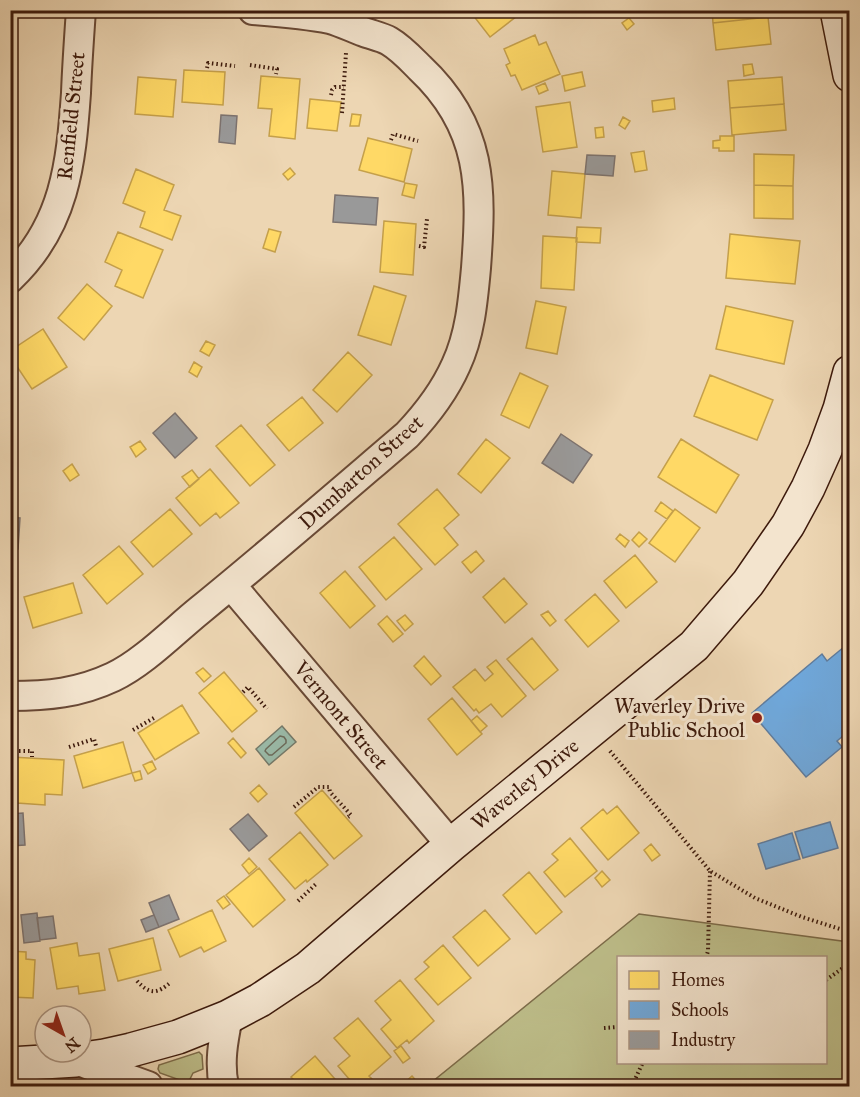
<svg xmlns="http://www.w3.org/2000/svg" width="860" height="1097" viewBox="0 0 860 1097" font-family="'IM FELL Great Primer',serif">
<rect width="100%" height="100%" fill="#edd6b3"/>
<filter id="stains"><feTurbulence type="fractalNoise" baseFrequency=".00333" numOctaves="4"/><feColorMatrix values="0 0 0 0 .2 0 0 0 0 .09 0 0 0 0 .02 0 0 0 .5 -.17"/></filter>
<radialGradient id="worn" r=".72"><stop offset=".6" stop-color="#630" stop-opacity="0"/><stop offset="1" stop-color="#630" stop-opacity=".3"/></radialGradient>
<path fill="#bdbd89" stroke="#7d6c4a" stroke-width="1.5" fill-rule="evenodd" d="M639 914 849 942V1086H427ZM618 958H826V1062H618Z
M199 1052 202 1055 203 1069 193 1073 188 1083 160 1073 158 1069 159 1065Z"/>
<path fill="#9abaa8" stroke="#757a6a" stroke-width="1.5" d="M282 726 296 742 269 765 256 749Z"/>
<path fill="#ffd966" stroke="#c5a04b" stroke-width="1.5" d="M469 10H513L517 16 490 37Z
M712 10H767L768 17 713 23Z
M768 17 771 44 716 50 713 23Z
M629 18 634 24 627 30 622 23Z
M535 35 539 45 546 42 560 74 522 90 515 75 511 76 506 65 510 63 504 49Z
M752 64 754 74 744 76 743 65Z
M184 70 225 72 223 105 182 102Z
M582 72 585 86 565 91 562 76Z
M261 76 300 79 295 139 269 136 272 109 258 108Z
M138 77 176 80 173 117 135 114Z
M782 77 784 104 730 108 728 81Z
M545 83 548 90 539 94 536 87Z
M674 98 675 109 653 112 652 101Z
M310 99 341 102 337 131 307 128Z
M570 102 577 147 543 152 536 107Z
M784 104 786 130 732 135 730 108Z
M352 114 361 115 359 126H350Z
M623 117 630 121 625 129 619 125Z
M603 127 604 137 596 138 595 128Z
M720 136H734V151H719V148H713V141L720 140Z
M368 138 412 149 404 182 359 170Z
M644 151 647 170 635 172 631 153Z
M754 154 794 155 793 186 754 185Z
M290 168 295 174 288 180 283 174Z
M136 169 174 185 164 210 181 216 172 240 140 227 145 212 123 203Z
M552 171 585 174 581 218 548 215Z
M405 183 417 185 414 198 402 195Z
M754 185 793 186V219L754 218Z
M384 221 416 224 413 275 380 272Z
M577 227 601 228 600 243 576 242Z
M269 229 281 232 275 252 263 248Z
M118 232 163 250 143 298 115 286 122 270 105 262Z
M730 234 800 241 795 284 726 278Z
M543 236 577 238 574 290 541 288Z
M87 284 112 306 84 340 58 318Z
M374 286 406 296 391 345 358 335Z
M536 301 566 307 557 354 526 348Z
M726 306 793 321 784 364 716 349Z
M43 329 67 367 32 389 10 356V351Z
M206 341 215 345 209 356 200 351Z
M348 352 372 375 337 412 313 390Z
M194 362 202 367 197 377 189 372Z
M520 373 548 386 529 428 501 415Z
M710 375 773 400 757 440 694 416Z
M302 397 323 423 289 451 267 425Z
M241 425 275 465 250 486 216 446Z
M486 439 510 458 481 493 458 474Z
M681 439 739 475 716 513 658 477Z
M140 441 146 449 136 457 130 447Z
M72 464 79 475 70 481 63 471Z
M210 469 239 503 220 518 216 513 200 526 176 498Z
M192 470 199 479 190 487 182 477Z
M437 489 459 515 444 528 458 545 435 565 398 524Z
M661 502 673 511 667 519 655 511Z
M170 509 192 534 153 567 131 542Z
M675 509 700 528 675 562 649 543Z
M639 532 647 539 639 547 632 540Z
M620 534 629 541 625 547 616 539Z
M394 537 422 569 386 600 359 567Z
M119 546 143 574 107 604 83 575Z
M476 551 484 561 471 573 462 562Z
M635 555 657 582 626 608 604 581Z
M345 571 375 606 350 628 320 593Z
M504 578 527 604 505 623 483 597Z
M73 583 82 613 33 628 24 597Z
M595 594 619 621 588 647 565 620Z
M548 611 556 621 550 626 541 615Z
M405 615 413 624 405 631 397 621Z
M387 616 403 634 393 642 378 624Z
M532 638 558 670 534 690 507 659Z
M424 656 441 676 431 685 414 666Z
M496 660 526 696 502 717 491 704 479 713 476 709 474 711 453 687 475 669 485 681 493 674 487 667Z
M203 668 211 676 204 682 196 673Z
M224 672 257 711 232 732 199 693Z
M452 698 482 734 457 755 428 719Z
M182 705 199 733 155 760 138 733Z
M477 716 487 726 480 732 471 721Z
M233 738 246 753 241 758 228 743Z
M123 742 132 773 83 788 74 756Z
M11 757 64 760 62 795 45 794V805L17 803V792H10Z
M152 761 156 769 148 774 143 765Z
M140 771 142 779 135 781 132 773Z
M259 785 267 794 258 802 250 793Z
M322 790 362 836 334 859 295 813Z
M617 806 639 833 608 860 581 828 603 809 607 814Z
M300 832 328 865 307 882 306 880 295 889 269 859Z
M570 838 597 871 565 897 544 872 558 860 552 854Z
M651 844 660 855 652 861 644 850Z
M249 858 257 867 249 874 242 865Z
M259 868 285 900 253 927 226 895Z
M602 871 610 880 602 887 595 878Z
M529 872 562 912 536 934 503 895Z
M224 896 230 904 223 909 217 901Z
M212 910 226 941 204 952 201 947 180 957 168 930Z
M485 910 510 939 478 966 453 937Z
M153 938 161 970 118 981 109 949Z
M77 943 79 956 99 953 105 990 79 994 78 986 57 989 50 948Z
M443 945 471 978 438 1005 415 979 429 967 424 962Z
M10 951 26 952V959L35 960 33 998 10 997Z
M400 980 434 1021 409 1043 407 1040 397 1048 381 1029 391 1020 375 1001Z
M358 1018 391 1057 369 1076 372 1079 364 1086H355L338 1066 350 1056 334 1038Z
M401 1046 410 1058 403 1063 394 1051Z
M315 1056 341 1086H300L291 1077Z
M412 1076 420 1085 418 1086H407L404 1083Z"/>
<path fill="#6fa8dc" stroke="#607d9e" stroke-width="1.5" d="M850 642V730L837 741 842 747 806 777 752 713 822 654 827 661Z
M830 822 838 848 803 858 795 832Z
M792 833 800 859 766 869 758 844Z"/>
<path fill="#999" stroke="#7d736f" stroke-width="1.5" d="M221 115 237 116 235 144 219 142Z
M587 155 615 156 613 176 585 174Z
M335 195 378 198 376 225 333 222Z
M175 413 197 438 175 458 153 433Z
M561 434 592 455 573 483 542 463Z
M10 517 20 518 18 549H10Z
M23 813 25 845 10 846V814Z
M248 814 267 836 249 851 230 829Z
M169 895 179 919 159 927 149 903Z
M37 913 40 941 24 943 21 915Z
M154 915 159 927 146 932 141 920Z
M53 916 56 938 40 940 37 918Z"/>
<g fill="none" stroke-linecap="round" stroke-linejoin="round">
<path stroke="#6c6a5a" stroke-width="1.5" d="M280 736 284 737 286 740V743L272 755H269L265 751 266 749Z"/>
<defs>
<path id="street" d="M10 278C65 226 71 164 76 93 77 66 79 38 81 10
M231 585 451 845
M10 696C48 696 79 693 113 677 143 663 174 631 200 610 270 553 338 494 407 435 427 414 444 392 456 365 470 335 473 301 476 268 482 188 483 127 420 68 411 59 401 48 389 41 382 37 372 35 364 32 353 28 341 22 330 19 305 14 278 12 253 10
M76 1060 148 1086
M224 1086C219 1063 223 1041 228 1017"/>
<path id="secondary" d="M837 10 850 75
M10 1064 76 1060 104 1056 131 1050 178 1037 228 1017 260 1000 308 968 451 845 694 646 748 583 788 525 808 488 825 450 840 409 850 372"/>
</defs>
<use href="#street" stroke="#694936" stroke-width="32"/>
<use href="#secondary" stroke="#3d1a0c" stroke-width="36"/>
<path stroke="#3d1a0c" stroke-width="4" stroke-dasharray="1.5 3" stroke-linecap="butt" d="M250 65 277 69 276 74
M207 68 208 63 235 66
M331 95 332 90 335 87H344
M342 113 346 53
M391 140 393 134 418 141
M419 246 424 247 427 219
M243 692 248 687 267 709
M133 730 154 718
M69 747 94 739 96 746
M10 751H32V757
M610 751 710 871 755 898 802 917 840 929 850 930
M294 807 318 787H329L330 792 351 815 348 817
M298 901 316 884
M706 958 708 951 710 871
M826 980 850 963
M137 981C150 995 157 994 171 982
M604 1028 618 1027
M632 1086 643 1062"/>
<use href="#street" stroke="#f3e4ce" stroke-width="28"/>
<use href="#secondary" stroke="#f3e4ce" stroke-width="33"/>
</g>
<circle fill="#8f2418" stroke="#f3e4ce" stroke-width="2" cx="757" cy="718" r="6"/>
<g text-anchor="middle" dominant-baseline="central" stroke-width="6" stroke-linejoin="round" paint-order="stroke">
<g font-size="21" fill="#3d1a0c" stroke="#f3e4ce">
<text transform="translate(71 116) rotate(-84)">Renfield Street</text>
<text transform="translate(361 472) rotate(-42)">Dumbarton Street</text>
<text transform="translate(341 715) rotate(50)">Vermont Street</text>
<text transform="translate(525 784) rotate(-39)">Waverley Drive</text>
</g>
<g font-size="21" fill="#3d1a0c" stroke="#f3e4ce" text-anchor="end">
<text x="745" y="706">Waverley Drive<tspan x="745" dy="24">Public School</tspan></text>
</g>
</g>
<rect width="860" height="1097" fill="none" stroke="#edd6b3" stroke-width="36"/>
<rect x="12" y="12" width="836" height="1073" fill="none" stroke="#3d1a0c" stroke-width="3"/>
<rect x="18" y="18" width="824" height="1061" fill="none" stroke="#3d1a0c" stroke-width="1.5"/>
<rect x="617" y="956" width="210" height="108" fill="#f3e4ce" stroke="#aa9380" stroke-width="1.5"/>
<rect x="629" y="971" width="30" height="18" fill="#ffd966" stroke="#aa9380" stroke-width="1.5"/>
<text x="671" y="986" font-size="18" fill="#3d1a0c">Homes</text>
<rect x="629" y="1001" width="30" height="18" fill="#6fa8dc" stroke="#aa9380" stroke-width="1.5"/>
<text x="671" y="1016" font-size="18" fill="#3d1a0c">Schools</text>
<rect x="629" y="1031" width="30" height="18" fill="#999999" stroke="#aa9380" stroke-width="1.5"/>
<text x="671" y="1046" font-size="18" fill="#3d1a0c">Industry</text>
<g transform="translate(63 1034) rotate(140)"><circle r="28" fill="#f3e4ce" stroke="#aa9380" stroke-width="1.5"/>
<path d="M0-4.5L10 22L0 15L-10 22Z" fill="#8f2418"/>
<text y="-9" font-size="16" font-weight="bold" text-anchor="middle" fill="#3d1a0c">N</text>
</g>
<rect width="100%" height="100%" filter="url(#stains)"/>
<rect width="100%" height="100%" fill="url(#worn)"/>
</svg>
